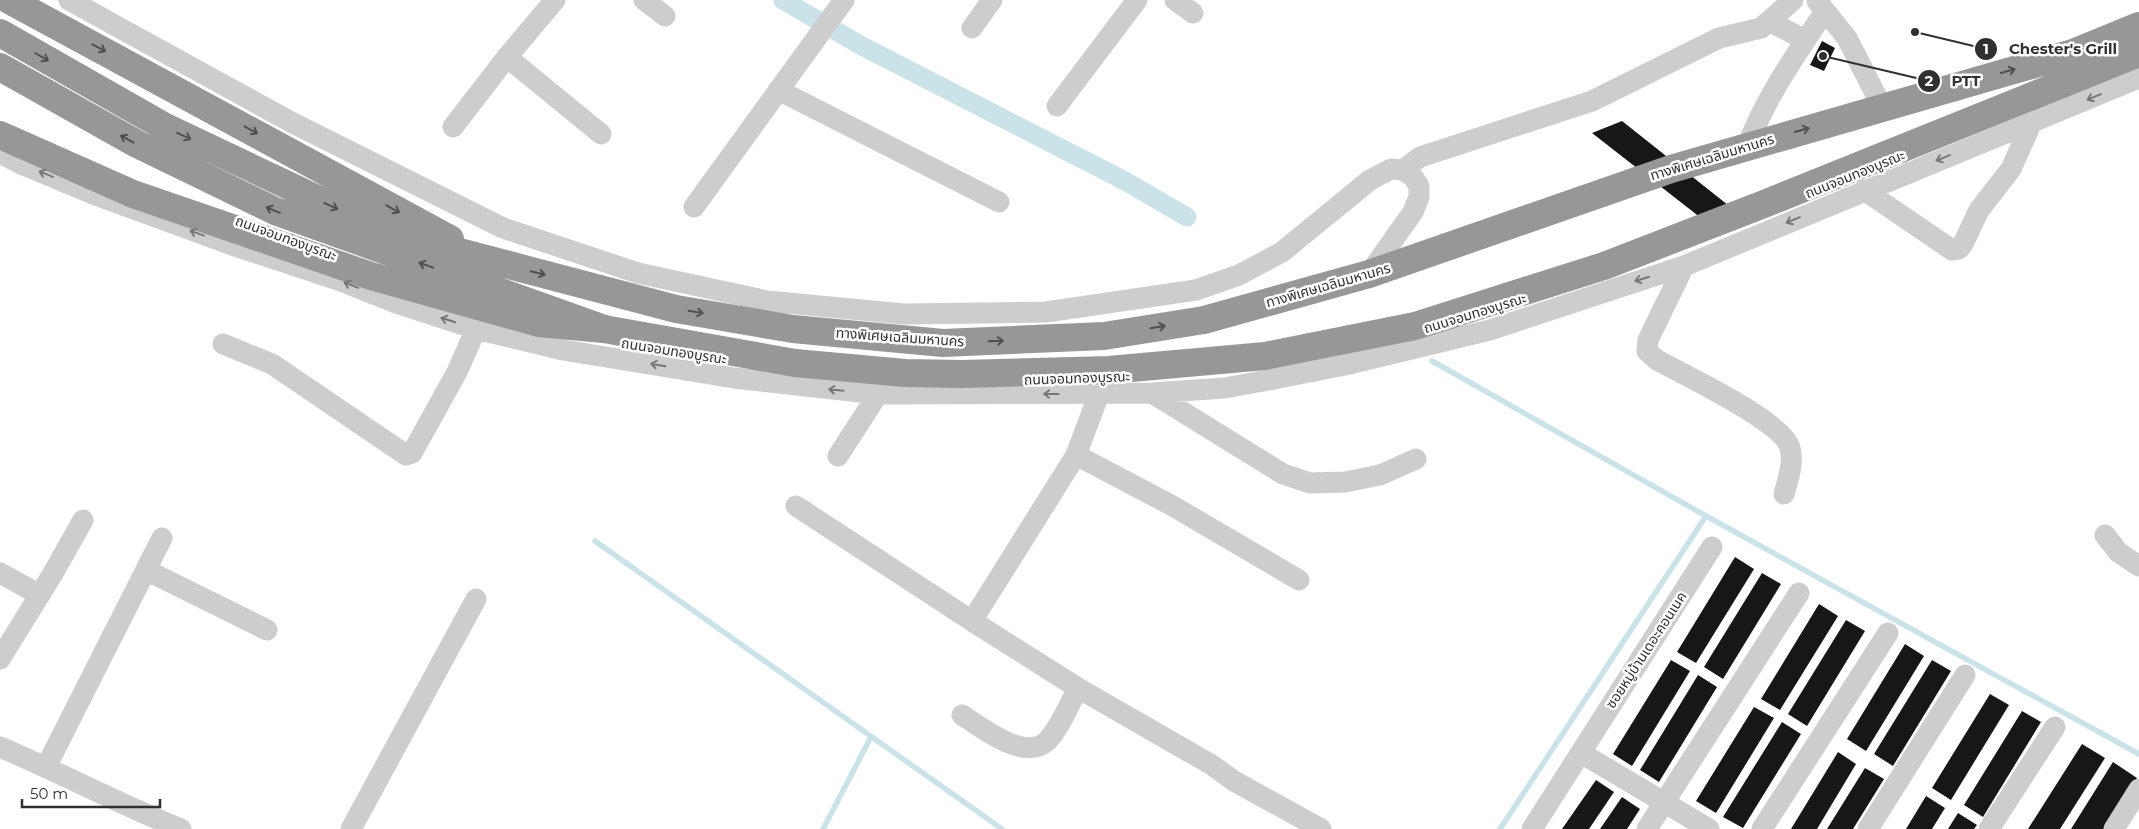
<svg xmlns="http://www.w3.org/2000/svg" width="2139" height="829" viewBox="0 0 2139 829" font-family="Montserrat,'Noto Sans Thai',sans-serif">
<rect width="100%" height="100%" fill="#fff"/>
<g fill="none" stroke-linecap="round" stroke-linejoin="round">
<path stroke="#cae3e8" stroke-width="5.5" d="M1432 361 1706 516 2139 754
M595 541 1002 829
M823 829 871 737
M1500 829 1706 516"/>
<path stroke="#cae3e8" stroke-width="19" d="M783 0 860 45 1125 181 1187 217"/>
</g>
<path fill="#171717" d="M1822 41 1835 48 1824 71 1810 65Z
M1622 121 1738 213 1710 225 1592 133Z
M1735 557 1754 569 1696 663 1677 652Z
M1762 573 1781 584 1723 679 1704 667Z
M1819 604 1838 616 1780 710 1761 699Z
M1846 620 1865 631 1807 726 1788 714Z
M1905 644 1924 656 1866 751 1847 739Z
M1671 660 1690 671 1632 766 1613 754Z
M1932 660 1951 671 1893 766 1874 754Z
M1698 675 1717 687 1659 782 1640 770Z
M1990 694 2009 705 1951 800 1932 788Z
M1754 707 1774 718 1716 813 1696 801Z
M2022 711 2041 722 1983 817 1964 805Z
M1782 722 1801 734 1743 828 1723 817Z
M2082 744 2105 758 2060 829H2028Z
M1838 752 1856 764 1817 829H1791Z
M2113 762 2137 778 2104 829H2071Z
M1865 768 1884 779 1853 829H1827Z
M1596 780 1614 792 1589 829H1562Z
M1926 796 1945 808 1932 829H1906Z
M1622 797 1640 809 1627 829H1600Z
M1958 813 1977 825 1974 829H1948Z"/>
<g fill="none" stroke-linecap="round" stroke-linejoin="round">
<path stroke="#cdcdcd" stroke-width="21" d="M69 0 291 122 503 228 638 273 767 301 904 314 1046 312 1196 290 1239 275 1282 252 1370 180 1391 169 1403 170 1413 177 1419 186V197L1413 212 1369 274
M644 0 665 16
M1175 0 1193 13
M1817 1 1847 38 1882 107
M1769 21 1805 40
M972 28 992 0
M507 57 601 134
M778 90 999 202
M1057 106 1137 0
M453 127 507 57 555 0
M1747 147C1766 96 1796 55 1825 11
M0 153 19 163 98 196 232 245 341 281 396 303 476 329 563 350 734 378 878 394 1152 393 1224 388 1274 379 1345 365 1490 330 1684 266 2139 78
M1403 170 1420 157 1592 101 1719 38 1761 28 1793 0
M1864 190 1952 250 1959 249 1963 244 1979 210 2011 169 2032 122
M694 207 844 0
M1684 266 1648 340 1647 351 1657 360C1684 375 1783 421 1790 448 1794 464 1788 479 1784 494
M223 344 272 364 406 455 412 453 457 372 476 329
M1152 393 1283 474 1310 483 1345 482 1380 475 1416 459
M1099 394 1076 455 972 621 1078 688 1212 765 1234 781 1321 829
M1076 455 1171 505 1299 580
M838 456 878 394
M796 506 972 621
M2105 535 2118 552 2139 566
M146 570 267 630
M0 573 40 595
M0 659 52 575 83 520
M962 715C981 727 1023 761 1046 742 1059 730 1070 703 1078 688
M0 747C61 773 119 804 181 829
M1581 753 1709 829
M46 767 162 538
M351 829 476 599
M1532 829 1712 547
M1647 829 1799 593
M1762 829 1888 633
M1868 829 1965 675
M1989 829 2055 727
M2114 829 2139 789"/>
<path stroke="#979797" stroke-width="28" d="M9 0 450 239
M0 33 165 127 391 234 676 309 793 329 943 343 1104 336 1204 320 1369 274 1671 169 2073 53 2139 26
M0 67 137 144 275 211 604 329 795 363 905 373 962 374 1109 370 1265 356 1415 326 1604 266 1764 204 2139 53"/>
<path stroke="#979797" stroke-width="28" d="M0 135 133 194 371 276 539 323 604 329"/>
</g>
<defs><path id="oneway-shaft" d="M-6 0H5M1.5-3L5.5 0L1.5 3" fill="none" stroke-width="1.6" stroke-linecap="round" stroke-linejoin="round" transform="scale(1.25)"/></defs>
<g stroke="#4f4f4f">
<use href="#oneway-shaft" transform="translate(99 48) rotate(28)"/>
<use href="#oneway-shaft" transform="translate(42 57) rotate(30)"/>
<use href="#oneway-shaft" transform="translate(2008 71) rotate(-16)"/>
<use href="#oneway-shaft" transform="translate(251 130) rotate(29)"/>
<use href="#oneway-shaft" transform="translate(1802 130) rotate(-16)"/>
<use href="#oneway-shaft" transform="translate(184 136) rotate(25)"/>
<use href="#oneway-shaft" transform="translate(127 139) rotate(-151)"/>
<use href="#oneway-shaft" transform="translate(331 206) rotate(25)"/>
<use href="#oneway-shaft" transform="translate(393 209) rotate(29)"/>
<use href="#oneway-shaft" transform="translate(273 210) rotate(-157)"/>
<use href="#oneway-shaft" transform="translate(426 265) rotate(-160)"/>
<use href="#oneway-shaft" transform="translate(538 273) rotate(14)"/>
<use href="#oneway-shaft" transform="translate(696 312) rotate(10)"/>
<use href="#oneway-shaft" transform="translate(1158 327) rotate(-9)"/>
<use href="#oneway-shaft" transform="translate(996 341) rotate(-2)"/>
</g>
<g stroke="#777">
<use href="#oneway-shaft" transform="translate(2094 97) rotate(157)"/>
<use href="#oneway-shaft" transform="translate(1943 158) rotate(158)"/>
<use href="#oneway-shaft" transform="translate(46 174) rotate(-158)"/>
<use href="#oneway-shaft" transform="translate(1793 220) rotate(157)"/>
<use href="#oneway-shaft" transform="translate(197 233) rotate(-160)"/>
<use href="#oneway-shaft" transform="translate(1642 279) rotate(162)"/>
<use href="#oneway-shaft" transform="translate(351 285) rotate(-158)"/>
<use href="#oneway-shaft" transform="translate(448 320) rotate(-162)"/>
<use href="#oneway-shaft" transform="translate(658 365) rotate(-170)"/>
<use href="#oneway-shaft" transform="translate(836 390) rotate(-174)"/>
<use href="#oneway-shaft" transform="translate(1051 394) rotate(180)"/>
</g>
<g text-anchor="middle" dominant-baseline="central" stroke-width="5" stroke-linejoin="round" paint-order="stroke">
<g font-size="14" fill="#303030" stroke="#fff">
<text transform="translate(1712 157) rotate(-17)">ทางพิเศษเฉลิมมหานคร</text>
<text transform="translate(1855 174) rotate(-22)">ถนนจอมทองบูรณะ</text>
<text transform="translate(286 238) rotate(20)">ถนนจอมทองบูรณะ</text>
<text transform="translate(1328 285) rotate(-16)">ทางพิเศษเฉลิมมหานคร</text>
<text transform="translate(1475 313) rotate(-17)">ถนนจอมทองบูรณะ</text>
<text transform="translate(900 337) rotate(4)">ทางพิเศษเฉลิมมหานคร</text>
<text transform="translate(674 351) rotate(9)">ถนนจอมทองบูรณะ</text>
<text transform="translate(1077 378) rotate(-2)">ถนนจอมทองบูรณะ</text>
<text transform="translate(1646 650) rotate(-57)">ซอยหมู่บ้านเดอะคอนเนค</text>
</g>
</g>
<path fill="none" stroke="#303030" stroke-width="2" d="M1915 32L1986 49M1823 56L1929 81"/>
<g fill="#303030" stroke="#fff" stroke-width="2">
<circle cx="1915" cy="32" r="5"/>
<circle cx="1823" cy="56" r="5"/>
<circle cx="1986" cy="49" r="12"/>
<circle cx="1929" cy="81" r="12"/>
</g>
<g font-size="15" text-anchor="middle" font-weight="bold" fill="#fff">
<text x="1986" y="54">1</text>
<text x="1929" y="86">2</text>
</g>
<g font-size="15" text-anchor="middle" font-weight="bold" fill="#303030" stroke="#fff" stroke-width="5" stroke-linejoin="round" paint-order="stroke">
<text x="2063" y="54">Chester's Grill</text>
<text x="1966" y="86">PTT</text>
</g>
<path d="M22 799v8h138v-8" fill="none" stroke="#303030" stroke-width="2.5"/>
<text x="30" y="799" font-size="15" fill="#303030" stroke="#ffffff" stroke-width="4" paint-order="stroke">50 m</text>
</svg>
